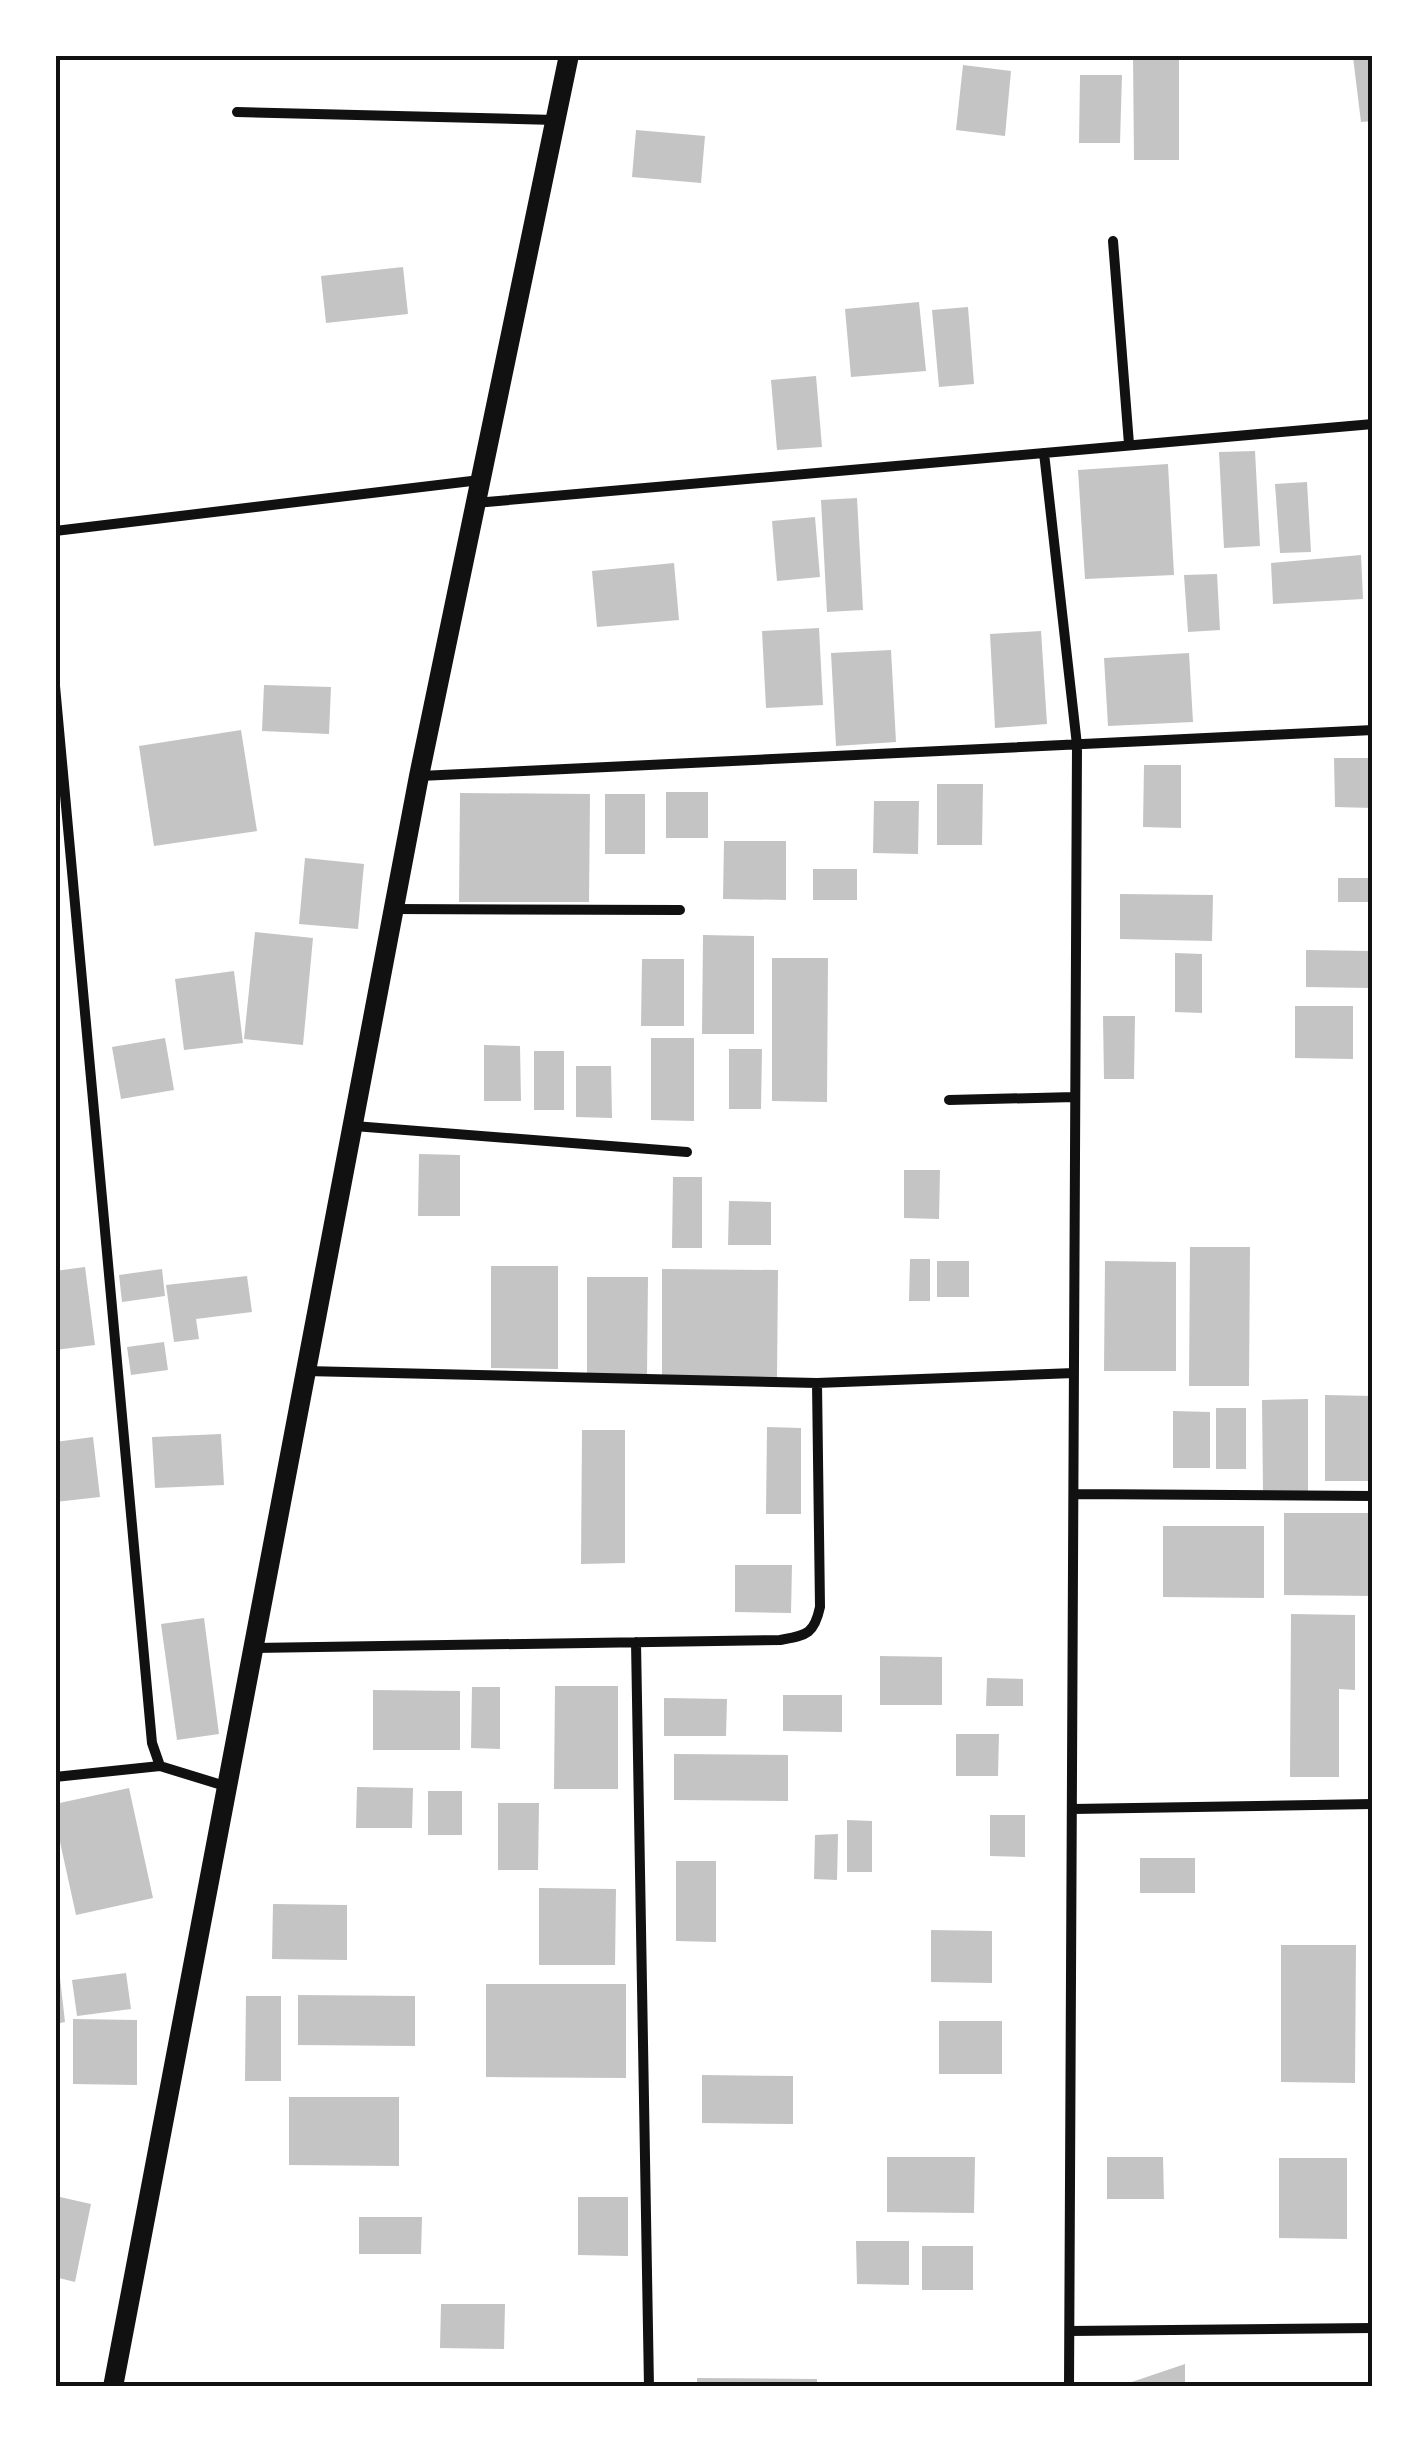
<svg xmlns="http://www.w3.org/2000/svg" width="1428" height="2442" viewBox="0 0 1428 2442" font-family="Quicksand,sans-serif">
<rect width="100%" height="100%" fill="#fff"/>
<path fill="#c4c4c4" d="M1133 55H1179V160H1134Z
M1373 55V121L1361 122 1353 57Z
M963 65 1011 71 1005 136 956 130Z
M1080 75H1122L1120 143H1079Z
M636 130 705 136 701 183 632 177Z
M403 267 408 314 326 323 321 276Z
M919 302 926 371 851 377 845 309Z
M968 307 974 384 939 387 932 310Z
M816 376 822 447 777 450 771 380Z
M1255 451 1260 546 1224 548 1219 452Z
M1168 464 1174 575 1085 579 1078 470Z
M1307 482 1311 552 1280 553 1275 484Z
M857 498 863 610 827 612 821 500Z
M815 517 820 577 777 581 772 521Z
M1361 555 1363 599 1273 604 1271 563Z
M674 563 679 620 597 627 592 571Z
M1217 574 1220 630 1188 632 1184 575Z
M819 628 823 705 766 708 762 631Z
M1041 631 1047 724 995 728 990 634Z
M891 650 896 742 836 746 831 653Z
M1189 653 1193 722 1108 726 1104 658Z
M264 685 331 687 329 734 262 731Z
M241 730 257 831 154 846 139 746Z
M1334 758H1373V808L1335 807Z
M1144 765H1181V828L1143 827Z
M937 784H983L982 845H937Z
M666 792H708V838H666Z
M460 793 590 794 589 902H459Z
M605 794H645V854H605Z
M874 801H919L918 854 873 853Z
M724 841H786V900L723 899Z
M305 858 364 864 358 929 299 924Z
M813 869H857V900H813Z
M1338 878H1373V902H1338Z
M1120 894 1213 895 1212 941 1120 939Z
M255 932 313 938 303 1045 244 1039Z
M703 935 754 936V1034H702Z
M1306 950 1371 951V988L1306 987Z
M1175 953 1202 954V1013L1175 1012Z
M772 958H828L827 1102 772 1101Z
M642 959H684V1026H641Z
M234 971 243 1043 184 1050 175 979Z
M1295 1006H1353V1059L1295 1058Z
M1103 1016H1135L1134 1079H1104Z
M165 1038 174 1090 121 1099 112 1047Z
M651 1038H694V1121L651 1120Z
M484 1045 520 1046 521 1101H484Z
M729 1049H762L761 1109H729Z
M534 1051H564V1110H534Z
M576 1066H611L612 1118 576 1117Z
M419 1154 460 1155V1216H418Z
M904 1170H940L939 1219 904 1218Z
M673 1177H702V1248H672Z
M729 1201 771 1202V1245H728Z
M1190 1247H1250L1249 1386H1189Z
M910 1259H930V1301H909Z
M937 1261H969V1297H937Z
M1105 1261 1176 1262V1371H1104Z
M491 1266H558V1369L491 1368Z
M85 1267 95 1345 55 1350V1271Z
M162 1269 165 1296 122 1302 119 1275Z
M662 1269 778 1270 777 1379 662 1377Z
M247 1276 252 1312 196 1319 199 1339 174 1342 166 1285Z
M587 1277H648L647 1375 587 1374Z
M164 1342 168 1370 131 1375 127 1347Z
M1325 1395 1373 1396V1481H1325Z
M1308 1399V1491H1263L1262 1400Z
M1216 1408H1246V1469H1216Z
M1173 1411 1210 1412V1468H1173Z
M767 1427 801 1428V1514H766Z
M582 1430H625V1563L581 1564Z
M221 1434 224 1485 155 1488 152 1437Z
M93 1437 100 1497 55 1502V1442Z
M1284 1513H1373V1596L1284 1595Z
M1163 1526H1264V1598L1163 1597Z
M735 1565H792L791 1613 735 1612Z
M1291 1614 1355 1615V1690L1339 1689V1777H1290Z
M204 1618 219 1734 177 1740 161 1624Z
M880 1656 942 1657V1705H880Z
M987 1678 1023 1679V1706H986Z
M555 1686H618V1789H554Z
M472 1687H500V1749L471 1748Z
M373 1690 460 1691V1750H373Z
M783 1695H842V1732L783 1731Z
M664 1698 727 1699 726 1736H664Z
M956 1734H999L998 1776H956Z
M674 1754 788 1755V1801L674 1800Z
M357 1787 413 1788 412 1828H356Z
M129 1788 153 1898 76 1915 55 1819V1804Z
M428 1791H462V1835H428Z
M498 1803H539L538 1870H498Z
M990 1815H1025V1857L990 1856Z
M847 1820 872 1821V1872H847Z
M838 1834 837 1880 814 1879 815 1835Z
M1140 1858H1195V1893H1140Z
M676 1861H716V1942L676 1941Z
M539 1888 616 1889 615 1965H539Z
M273 1904 347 1905V1960L272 1959Z
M931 1930 992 1931V1983L931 1982Z
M1281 1945H1356L1355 2083 1281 2082Z
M126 1973 131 2009 77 2016 72 1980Z
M60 1978 65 2022 55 2024V1979Z
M486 1984H626V2078L486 2077Z
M298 1995 415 1996V2046L298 2045Z
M246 1996H281V2081H245Z
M73 2019 137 2020V2085L73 2084Z
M939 2021H1002V2074H939Z
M702 2075 793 2076V2124L702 2123Z
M289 2097H399V2166L289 2165Z
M887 2157H975L974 2213 887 2212Z
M1107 2157H1163L1164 2199H1107Z
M1279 2158H1347V2239L1279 2238Z
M60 2197 91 2204 75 2282 55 2277V2221Z
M578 2197H628V2256L578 2255Z
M359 2217H422L421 2254H359Z
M856 2241H909V2285L857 2284Z
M922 2246H973V2290H922Z
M441 2304H505L504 2349 440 2348Z
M1185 2364V2387H1120V2386Z
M697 2378 817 2379V2387H697Z"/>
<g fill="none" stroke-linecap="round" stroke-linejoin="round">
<path stroke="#111" stroke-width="10" d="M237 112 555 120
M1113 241 1129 444
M1044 453 1077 745 1069 2387
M475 503 1373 424
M55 531 480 480
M55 686 152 1743 160 1766 225 1786
M420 776 1373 730
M394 909 680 910
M949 1100 1075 1097
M354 1126 687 1152
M305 1371 817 1383 1074 1373
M1074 1494 1373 1496
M636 1642 649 2387
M254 1648 780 1640C806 1635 814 1635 820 1607L817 1383
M55 1777 160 1766
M1073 1809 1373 1804
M1070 2331 1373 2328"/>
<path stroke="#111" stroke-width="20" d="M113 2387 419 776 569 55"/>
</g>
<rect width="1428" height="2442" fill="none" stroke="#ffffff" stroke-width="115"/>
<rect x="58" y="58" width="1312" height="2326" fill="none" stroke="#111" stroke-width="4"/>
</svg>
